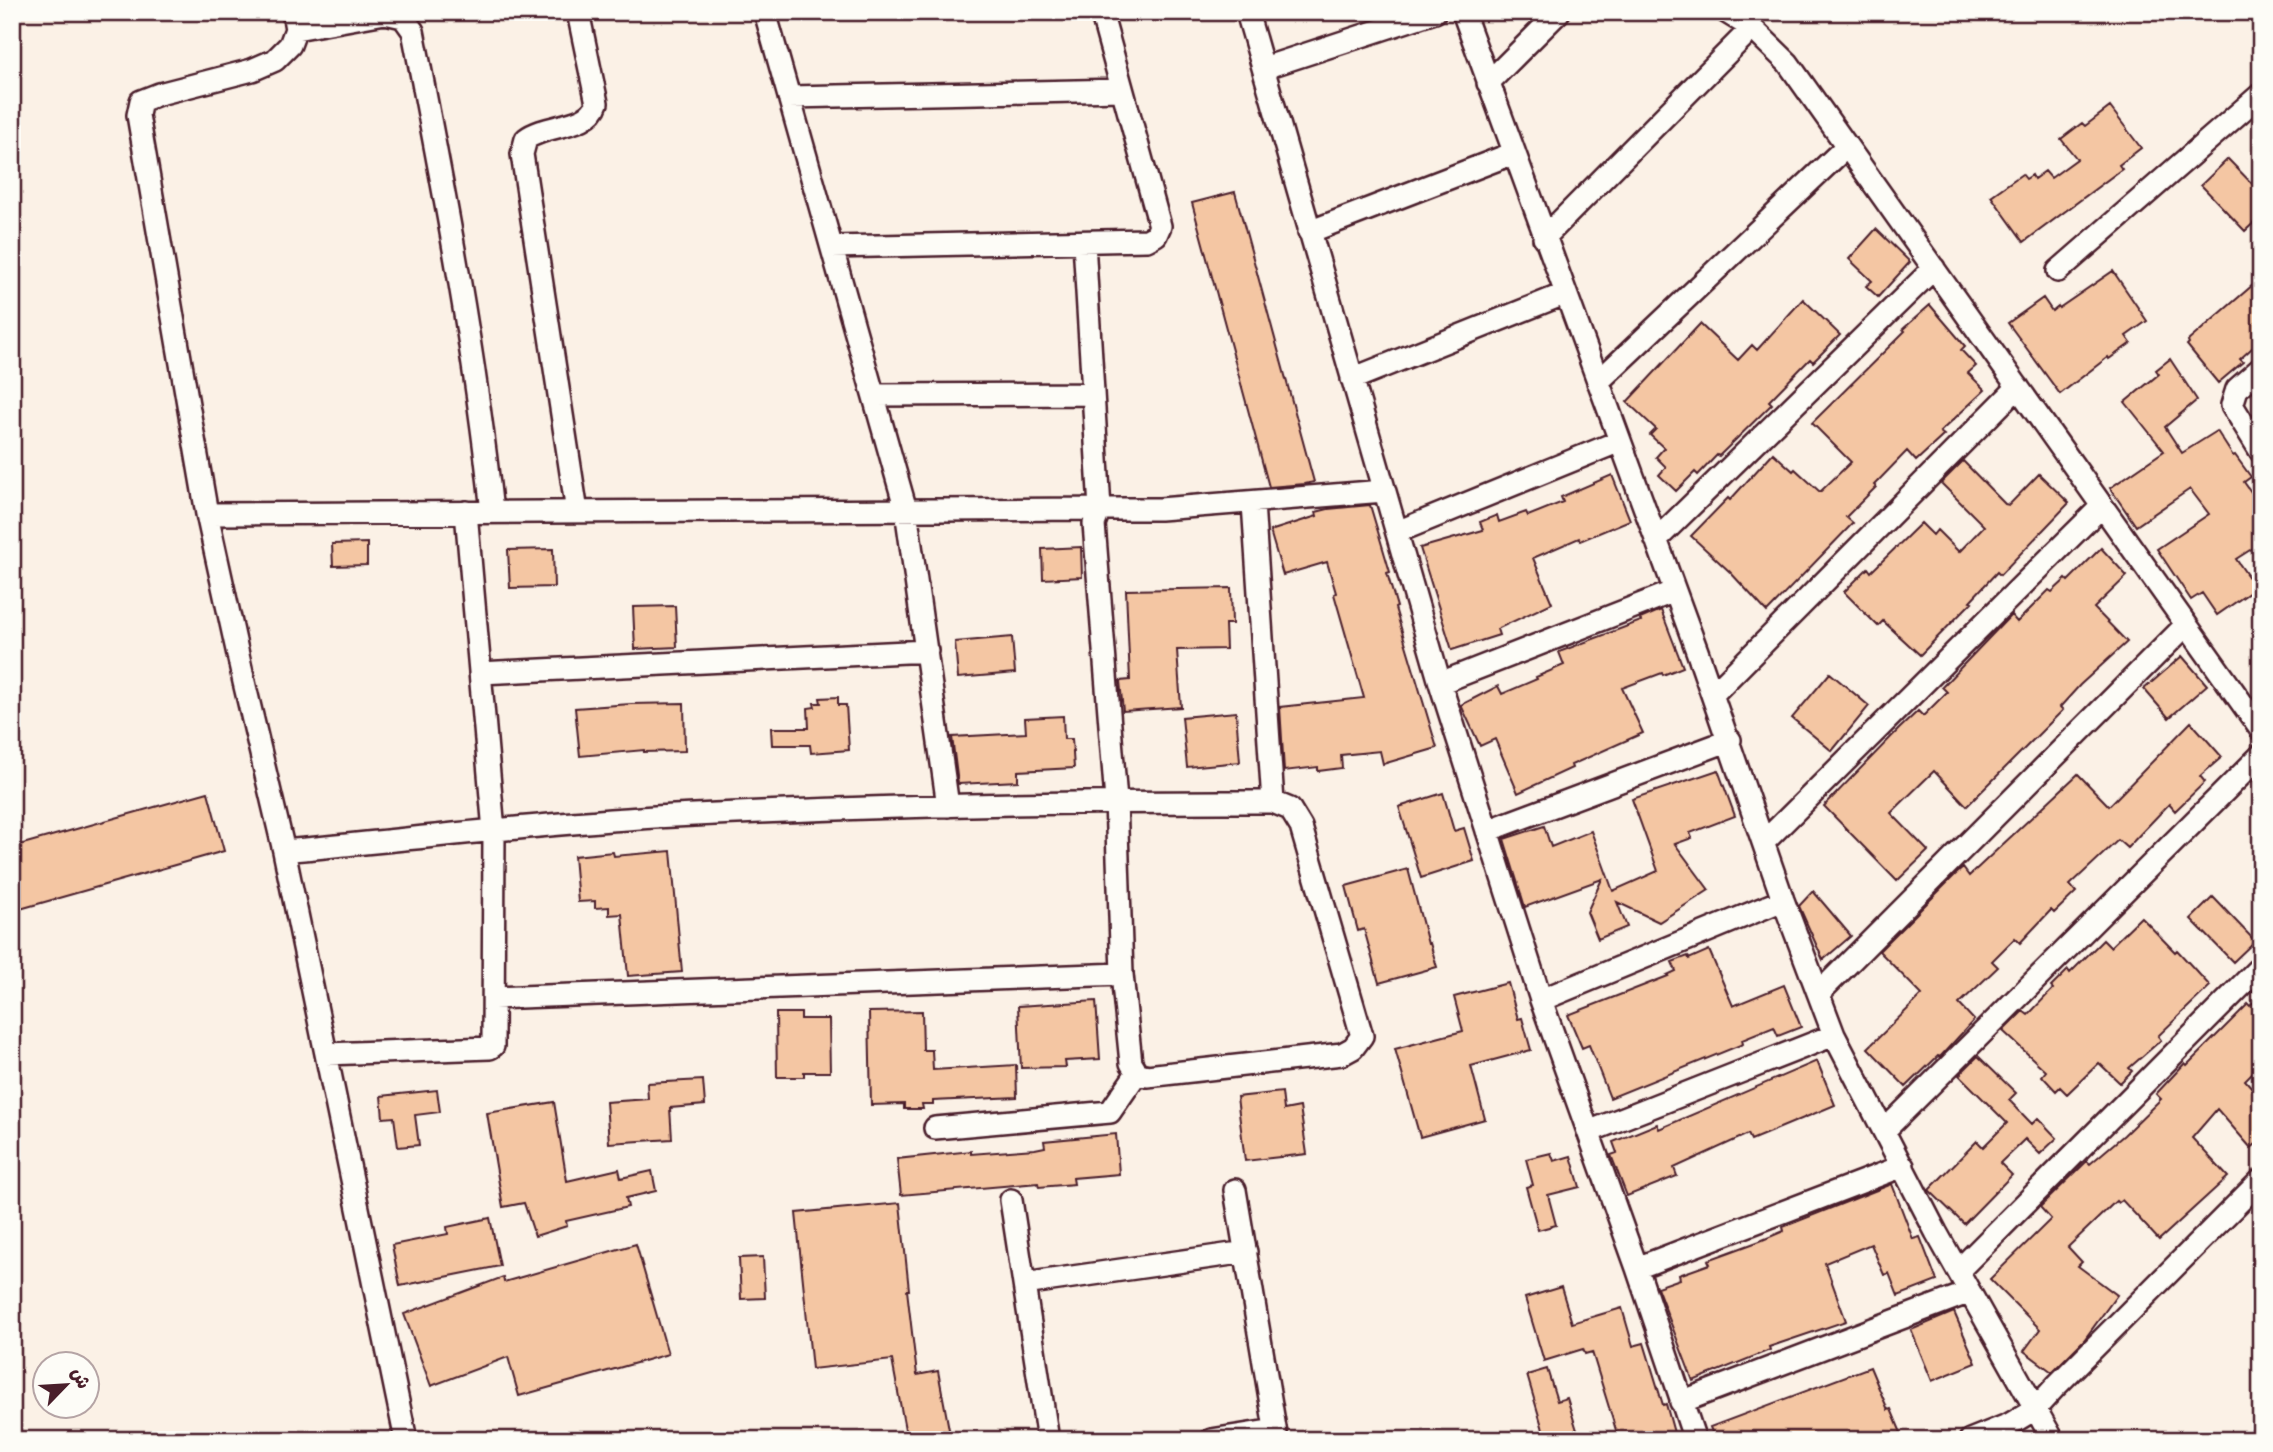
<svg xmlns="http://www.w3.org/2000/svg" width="2273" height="1452" viewBox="0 0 2273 1452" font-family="'Comic Neue','Playpen Sans Arabic',sans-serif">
<rect width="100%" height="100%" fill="#fbf1e6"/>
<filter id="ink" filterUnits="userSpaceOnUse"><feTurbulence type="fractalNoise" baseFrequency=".0143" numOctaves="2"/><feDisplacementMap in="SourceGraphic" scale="14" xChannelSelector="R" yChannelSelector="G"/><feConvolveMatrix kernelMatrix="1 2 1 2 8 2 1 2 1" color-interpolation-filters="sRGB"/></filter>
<g filter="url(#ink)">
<path fill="#f4c6a3" stroke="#4a1f2b" stroke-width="2" d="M2110 107 2141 148 2119 165 2122 169 2024 242 1991 196 2022 174 2026 179 2032 175 2034 179 2045 171 2051 178 2077 159 2061 139 2082 123 2085 126Z
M2228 159 2261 193V216L2245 231 2201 185Z
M1235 192 1314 482 1305 484 1269 487 1192 203Z
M1876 229 1910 262 1878 297 1866 286 1872 281 1849 259Z
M2113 271 2147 321 2126 336 2131 343 2109 359 2108 357 2060 394 2008 323 2043 298 2052 311 2058 306 2059 308Z
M2261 278V340L2240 359 2243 362 2218 383 2187 345 2189 343 2188 341Z
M1803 299 1840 335 1813 362 1810 359 1769 401 1772 404 1719 456 1717 455 1698 475 1695 472 1676 491 1659 475 1666 467 1656 457 1664 448 1650 435 1656 429 1627 402 1700 324 1738 360 1752 345 1757 350Z
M1930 305 1965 346 1961 350 1976 366 1968 373 1985 390 1940 432 1944 435 1916 461 1907 451 1874 485 1876 487 1846 517 1853 523 1767 612 1730 572 1691 536 1728 498 1730 500 1773 453 1793 471 1795 469 1820 492 1851 462 1812 423 1905 331 1903 329Z
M2170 359 2197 400 2165 427 2182 453 2217 431 2233 456 2235 455 2251 477 2244 482 2261 506V543L2236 559 2256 588 2217 615 2202 593 2191 600 2157 549 2209 514 2190 489 2136 526 2110 488 2164 451 2125 402 2159 374 2156 370Z
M1963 461 2005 504 2009 505 2039 474 2069 503 2000 575 1997 572 1970 601 1972 602 1920 655 1883 621 1878 626 1844 592 1868 568 1871 572 1921 523 1933 535 1937 530 1959 552 1984 526 1941 483Z
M1612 475 1630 520 1580 541 1579 538 1533 558 1552 603 1497 629 1499 635 1452 650 1420 548 1483 530 1480 522 1497 515 1499 522 1526 512 1528 516 1563 502 1561 497Z
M1370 505 1390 572 1387 573 1397 607 1395 608 1437 748 1383 764 1380 751 1341 755 1342 768 1318 771V767L1284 771 1280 707 1364 698 1334 594 1336 593 1327 562 1283 575 1270 531 1317 516 1316 512 1328 509Z
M367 543V565L333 566 332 544Z
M1081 547 1082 577 1043 579 1042 549Z
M2101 548 2127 576 2094 608 2127 642 2080 685 2060 707 2063 710 1967 806 1934 771 1891 813 1928 851 1897 881 1824 806 1899 729 1918 711 1923 716 1947 692 1942 687 2011 615 2017 622 2049 590 2052 592 2066 579 2068 581Z
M553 549 554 587 510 588 508 550Z
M1231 588 1232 624H1225L1226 649 1177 650 1181 707 1123 711 1120 681 1130 680 1126 590Z
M675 606 677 647 635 649 633 607Z
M1661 610 1683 667 1663 675 1662 673 1622 688 1643 733 1571 765 1572 768 1518 793 1495 739 1480 746 1461 705 1498 686 1502 694 1537 679 1536 677 1564 665 1559 652 1641 621 1640 619Z
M1012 637 1015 673 958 678 955 642Z
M2182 656 2207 685 2169 718 2144 689Z
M1830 673 1869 706 1832 751 1792 718Z
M838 697V705H846L849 750 811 753 810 745H772L771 728H809L808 708 815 707 814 703H821L820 698Z
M684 703 685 751 644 752V750L580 756 575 708 631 704Z
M1236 712 1240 762 1187 767 1182 717Z
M1063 716 1064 739H1072L1074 768 1018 771V781L958 784 952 737 1026 733 1025 718Z
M2191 722 2222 757 2200 776 2205 782 2175 811 2169 804 2127 848 2118 840 2070 885 2076 892 2054 913 2051 910 2020 943 2015 938 1992 961 1998 967 1959 1004 1974 1020 1940 1057 1938 1056 1906 1087 1868 1048 1922 995 1879 951 1955 875 1963 868 1969 876 2078 774 2109 806Z
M1718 770 1735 816 1690 833 1692 838 1675 844 1709 890 1659 922 1617 902 1627 927 1598 939 1587 912 1602 879 1525 907 1504 839 1544 826 1551 847 1591 831 1613 891 1658 871 1632 799Z
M208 792 224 851 20 909 12 881V847Z
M1443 793 1454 831 1464 828 1474 861 1421 878 1399 807Z
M671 851 682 972 628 976 622 914 609 915V907L595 908V901L578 902 574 856 613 852 614 856Z
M1408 869 1428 944 1430 943 1437 967 1379 983 1364 929 1358 931 1346 886Z
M1813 891 1851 936 1823 960 1799 906Z
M2213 897 2255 941 2233 962 2191 919Z
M2141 917 2175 952 2177 950 2210 986 2158 1036 2161 1040 2129 1068 2132 1071 2120 1083 2099 1063 2067 1094 2060 1087 2056 1091 2042 1076 2046 1071 2003 1031 2023 1011 2028 1015 2053 989 2051 987 2068 970 2070 973 2103 940 2110 947Z
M1709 950 1733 1006 1784 985 1801 1027 1778 1036 1774 1027 1742 1040 1743 1044 1610 1098 1589 1045 1582 1048 1568 1015 1668 976 1667 975 1676 971 1672 962 1688 956 1689 959Z
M1508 983 1518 1019 1522 1018 1531 1050 1471 1066 1485 1119 1420 1137 1395 1049 1463 1031 1454 997Z
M2261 997V1064L2245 1080 2261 1098V1140L2251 1148 2217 1109 2192 1138 2228 1177 2159 1240 2122 1200 2118 1203 2116 1201 2068 1247 2082 1262 2078 1266 2117 1295 2084 1340 2052 1372 2024 1351 2040 1329 1990 1279 2051 1219 2040 1207 2087 1161 2090 1164 2124 1135 2161 1099 2156 1094 2185 1063 2187 1065 2248 1004 2250 1006Z
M1096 1001 1100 1059 1065 1061 1066 1067 1021 1068 1018 1006Z
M922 1011 923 1050H932L933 1070 1016 1065 1017 1097 933 1101V1104H922L923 1109H904V1104L871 1105 869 1012Z
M776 1013H801V1019H829L830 1072H804V1077H777Z
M1978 1056 2016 1093 2009 1100 2032 1124 2038 1118 2057 1138 2040 1154 2025 1139 2000 1163 2012 1175 1964 1224 1929 1190 1977 1141 1983 1147 2007 1123 1959 1075Z
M1817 1061 1835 1105 1751 1140 1748 1134 1674 1168 1677 1176 1627 1196 1611 1155 1617 1153 1613 1142 1657 1124 1659 1129Z
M703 1080 705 1105 670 1108 672 1139 609 1143 606 1102 648 1099 647 1083Z
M437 1090 440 1112 415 1115 419 1145 398 1147 394 1117 383 1118 381 1096Z
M1282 1092 1284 1110 1300 1107 1307 1154 1245 1161 1237 1097Z
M554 1102 567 1181 619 1169 621 1178 652 1171 656 1191 626 1198 628 1207 566 1221 567 1226 535 1236 524 1203 503 1207 487 1113Z
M1116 1134 1119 1174 1073 1178 1074 1184 1039 1187 1038 1183 901 1195 897 1159 971 1151V1154L1035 1149 1045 1147 1044 1141Z
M1551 1153 1554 1161 1571 1156 1580 1187 1548 1195 1556 1225 1538 1230 1526 1187 1533 1185 1526 1159Z
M1892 1184 1913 1239 1920 1237 1937 1281 1898 1296 1889 1273 1884 1275 1871 1244 1825 1263 1846 1321 1769 1347 1770 1350 1693 1381 1657 1287 1680 1279 1679 1275 1710 1264 1708 1260 1760 1241 1784 1231 1783 1227Z
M900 1203 909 1290H907L917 1375 938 1371 951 1440H907L892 1360 812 1369 796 1213Z
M490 1218 500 1266 400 1286 392 1245 448 1234 447 1227Z
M636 1244 668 1354 519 1396 508 1357 431 1386 404 1314 503 1277 504 1282Z
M763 1257 765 1298 741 1299 739 1258Z
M1561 1287 1572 1323 1622 1308 1633 1346 1644 1343 1663 1405 1666 1404 1676 1440H1619L1592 1352 1585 1354 1583 1349 1544 1361 1525 1298Z
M1954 1312 1976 1363 1932 1381 1911 1330Z
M1870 1367 1888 1410 1891 1409 1904 1440H1715L1710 1427Z
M1547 1369 1557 1401 1567 1398 1580 1440H1546L1527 1375Z"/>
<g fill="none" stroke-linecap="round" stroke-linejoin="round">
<defs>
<path id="street" d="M293 12 296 29 290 45 275 60 252 70 159 94 141 101 138 115 207 514 244 682 284 851 406 1440
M765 12 906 510 948 806
M1247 12 1440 683 1541 1000 1637 1268 1695 1440
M1463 12 1697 651 1783 900 1834 1035 1936 1232 2053 1440
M1726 12 1752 28 1788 63 2261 730
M296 29 385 13 403 17 413 31C444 191 475 350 492 512
M1264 68 1435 12
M1488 83 1559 12
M789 97 1122 90
M1309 232 1514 153
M1544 238 1752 28
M832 247 1147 240 1156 235 1160 226 1101 12
M2058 271 2261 94
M2261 368 2237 389 2232 405 2261 452
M1352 379 1564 294
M1598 382 1847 146
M874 395 1093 394
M1253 503 1273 802
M577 512 522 154 526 139C547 123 589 129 597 103L578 12
M207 514 1100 509 1084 242
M1397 532 1620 441
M1656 540 1934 268
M480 673 927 651
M1440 683 1675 591
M1713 694 2018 387
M1487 831 1730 740
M1764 842 2102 506
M284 851C414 839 544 823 674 816 874 806 1073 801 1273 802L1290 809 1301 827 1362 1036 1353 1048 1342 1054 1147 1076 1137 1073 1131 1063 1122 974 1116 801 1094 524 1100 509H1160L1384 491
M1819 993 2186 625
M494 998 1122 974
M1541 1000 1783 900
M326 1054 490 1048 493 1046 494 831 466 512
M935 1128 1110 1112 1137 1073
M1884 1131 2261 755
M1588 1132 1834 1035
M1235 1190 1277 1440
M1011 1200 1048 1440
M1637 1268 1903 1166
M1958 1271 2261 966
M1024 1284 1246 1252
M1681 1402 1970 1292
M1211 1440 1275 1430
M1970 1440 2010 1424 2035 1409 2056 1386 2261 1180"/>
</defs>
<use href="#street" stroke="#4a1f2b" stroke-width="26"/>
<use href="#street" stroke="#fdfcf7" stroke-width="21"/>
</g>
</g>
<rect width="2273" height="1452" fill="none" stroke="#fdfcf7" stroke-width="42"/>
<rect x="21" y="21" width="2231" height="1410" fill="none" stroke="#4a1f2b" stroke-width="2.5" filter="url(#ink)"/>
<g transform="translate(66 1385) rotate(65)"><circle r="33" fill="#fdfcf7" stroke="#b5a4a5" stroke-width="2"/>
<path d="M0-5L12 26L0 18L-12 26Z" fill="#4a1f2b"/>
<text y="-10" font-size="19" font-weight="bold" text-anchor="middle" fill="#4a1f2b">ش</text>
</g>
</svg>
